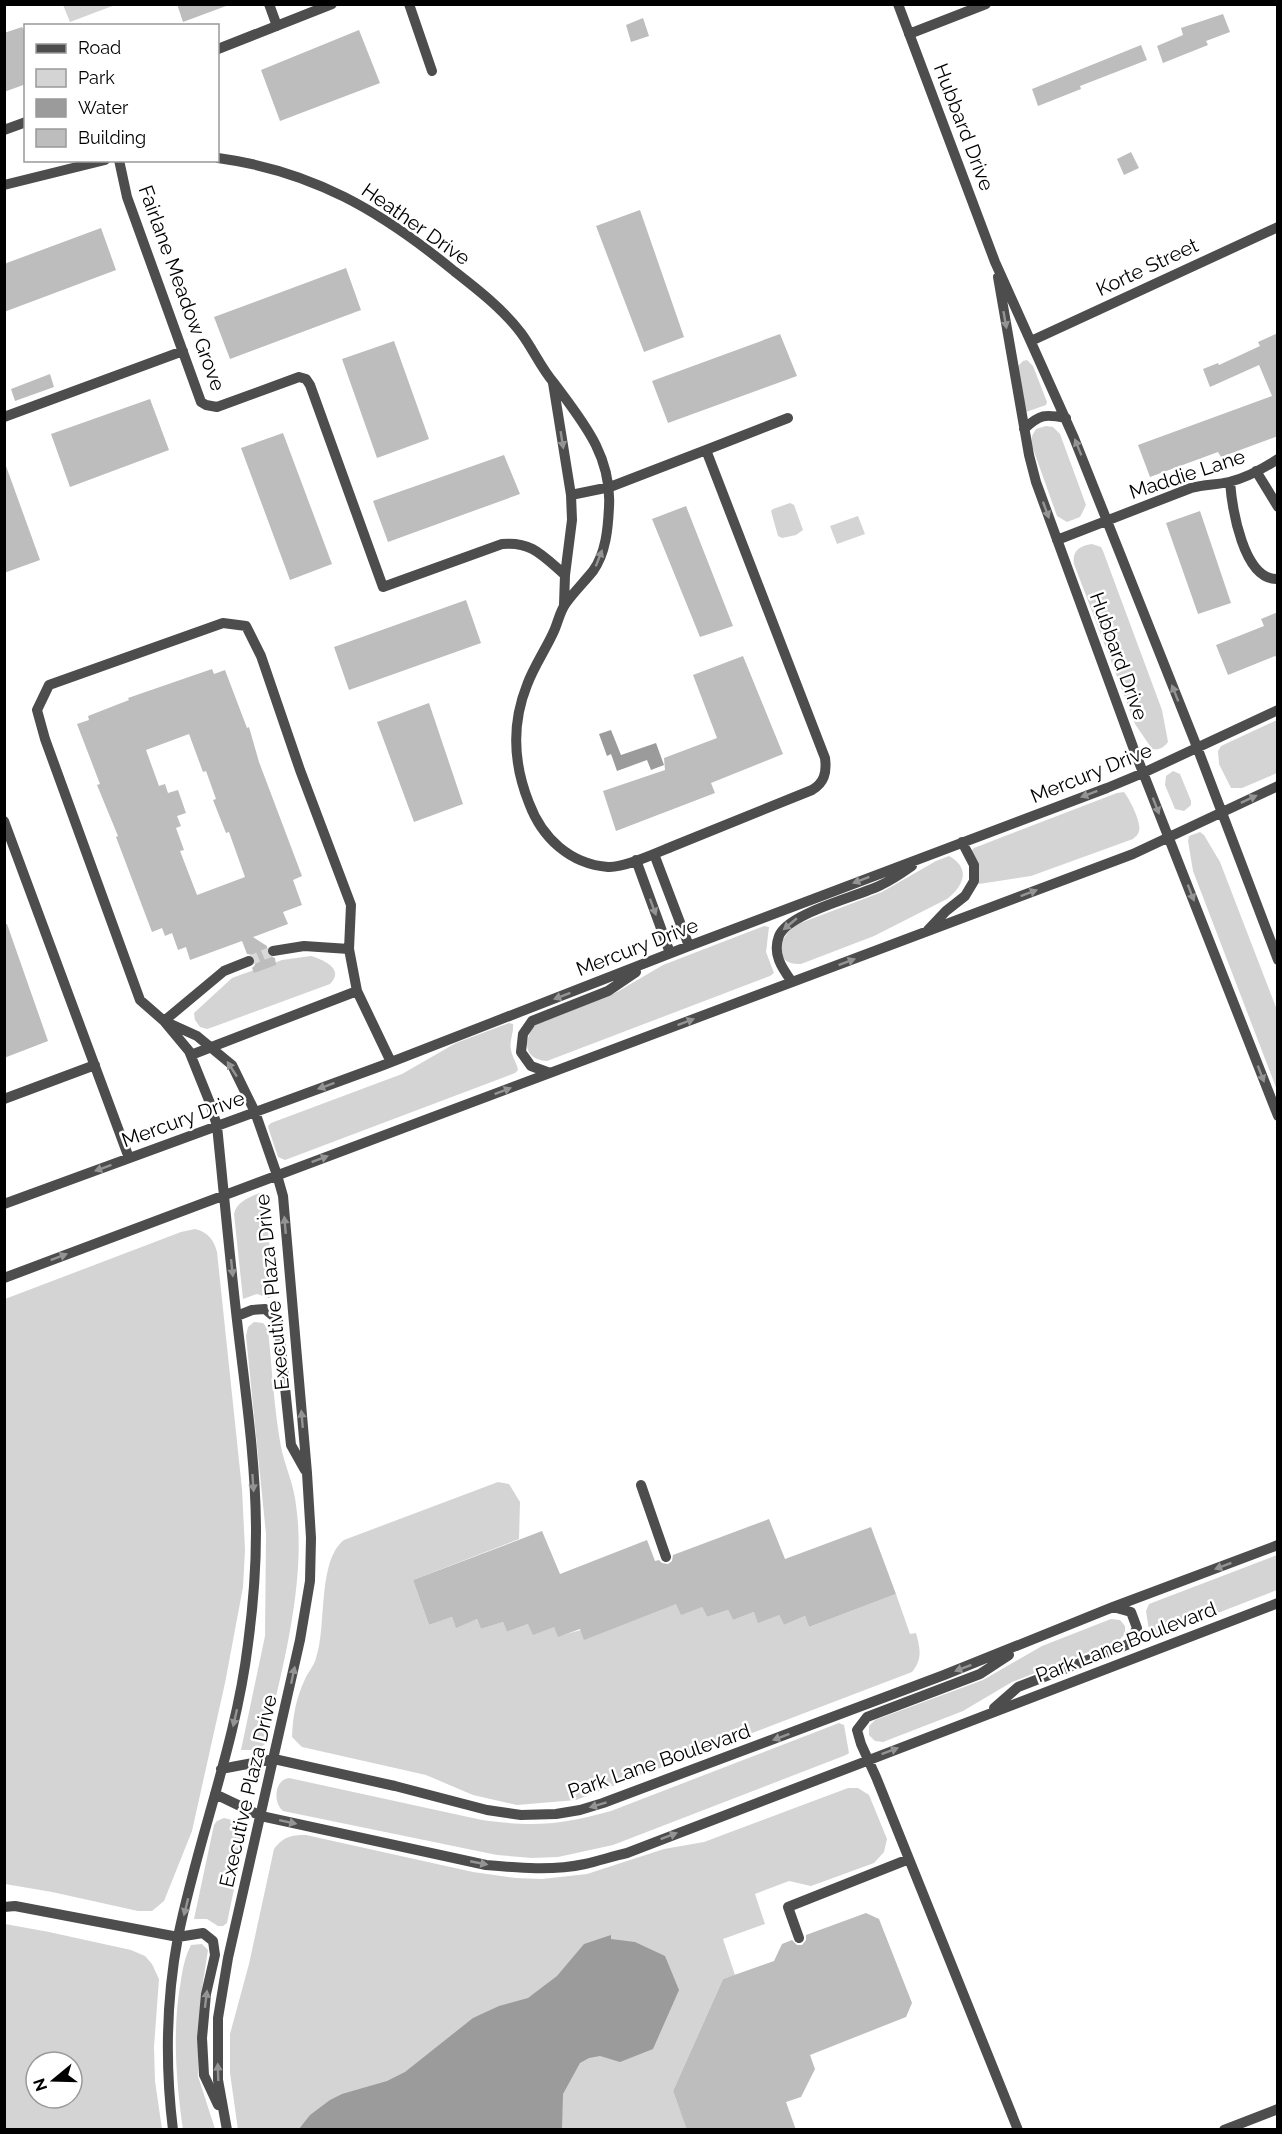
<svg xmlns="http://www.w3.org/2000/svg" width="1282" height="2134" viewBox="0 0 1282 2134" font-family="Raleway,sans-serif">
<rect width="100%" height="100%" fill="#fff"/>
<path fill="#d4d4d4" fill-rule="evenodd" d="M63 5H115L70 22Z
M1027 360 1033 366 1047 402 1046 405 1026 412 1018 366 1023 361Z
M1046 426 1053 427 1060 434 1086 505 1080 517 1067 522 1057 516 1031 443 1032 436 1036 429Z
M790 503 794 505 803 530 796 535 782 538 778 536 771 511 773 509Z
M858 516 865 534 837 544 830 526Z
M1092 544 1101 547 1103 551 1162 710 1168 742C1163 748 1160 750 1152 749L1135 724 1074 564C1072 551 1079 546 1092 544Z
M1277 720V773L1242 788H1231L1219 764 1218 751 1221 746Z
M1173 771 1180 774 1191 801V805L1184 811 1175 809 1165 785 1166 776Z
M1124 792C1129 798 1142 823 1139 831 1138 835 1136 836 1133 839L1031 876 979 884 972 850 974 848 1117 793Z
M1200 832 1204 835 1220 862 1277 1010V1090L1193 871 1188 841 1189 836Z
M949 856C971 868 964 886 947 899L874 936 801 964C771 965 778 936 798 924L882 892 936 861Z
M764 926 769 927 766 952 774 973 770 976 547 1061C523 1059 523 1041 535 1025L617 992 663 965Z
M311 956C324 960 345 969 330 984L213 1027 207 1029 200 1027 195 1020 194 1013 232 978 282 960Z
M509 1023 513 1024C514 1033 509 1041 511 1050 512 1057 517 1063 518 1070L515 1073 285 1160 278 1157 269 1130 268 1126 271 1123 402 1074 456 1043Z
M259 1193H263L265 1197 274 1296 269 1298 257 1294 243 1299 234 1214C237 1202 248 1198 259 1193Z
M195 1229C208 1232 214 1240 217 1252L242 1489 245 1550 243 1587 225 1683 192 1831 164 1901 152 1911H138L52 1892 5 1884V1299L181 1232Z
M254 1322 263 1323 268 1329C272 1368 274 1409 281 1447 285 1466 294 1485 296 1505 307 1582 282 1669 265 1744L257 1750H241L265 1636 266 1534 246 1336 248 1327Z
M498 1482 509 1484 520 1502 519 1539 413 1580 429 1625 452 1617 456 1627 477 1619 481 1629 503 1622 507 1632 528 1624 554 1627 559 1636 676 1604 702 1607 707 1617 728 1610 733 1620 754 1612 779 1615 784 1625 805 1616 809 1627 896 1594 910 1634 916 1633C920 1648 923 1659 912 1672L576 1800 517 1805 473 1795 426 1775 302 1747 292 1737C293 1714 296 1699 305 1679 308 1672 314 1666 316 1658 327 1628 317 1561 344 1540Z
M1277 1555V1590L1153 1638 1150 1637 1146 1611 1149 1604Z
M1111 1619 1120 1620 1125 1626V1634L1119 1640 1012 1682 963 1711 883 1742 875 1741 869 1735V1726L875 1720 983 1680 1042 1646Z
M839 1723 844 1725 849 1753 846 1755 613 1845 558 1857 532 1858 497 1855 283 1811C273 1803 274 1780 289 1778L482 1820C533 1827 561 1825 611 1811Z
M848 1788H858L869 1795 887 1839 884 1852 874 1863 811 1886 789 1881 755 1894 765 1924 723 1939 735 1975 723 1979 673 2091 687 2129 238 2130 230 2073V2034L249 1964 274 1849C283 1837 291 1835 306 1835L473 1872 516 1878 542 1879 587 1874 664 1849 704 1842Z
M224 1818 244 1823 246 1830 227 1923 223 1926H218L207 1919H194L214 1825 217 1821Z
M5 1924 49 1932 131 1950 145 1956 152 1964 159 1979 154 2047 155 2081 162 2129H5ZM36 2062H72V2098H36Z
M202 1944 208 1950 201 1995 198 2043V2076L215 2129 183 2130C176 2079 172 2030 181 1980 183 1968 185 1956 191 1945Z"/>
<path fill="#9b9b9b" d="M611 730 621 755 656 743 664 765 651 770 647 760 617 771 611 754 607 756 599 734Z
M611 1935V1939L635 1942 665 1956 679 1990 653 2049 620 2062 600 2056 589 2058 580 2063 563 2094 562 2129H299L310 2115 330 2100 342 2094 387 2081 405 2072 473 2018 499 2006 528 1998 557 1976 584 1944Z"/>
<path fill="#bdbdbd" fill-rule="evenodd" d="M177 4H226V6L183 22Z
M1223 14 1230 32 1206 41 1208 45 1163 63 1157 46 1183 35 1181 28Z
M643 18 649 36 631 42 626 25Z
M22 27 26 33V84L4 92V33Z
M359 30 380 83 280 121 261 70Z
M1141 45 1147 60 1080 86 1081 89 1038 106 1032 89Z
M1131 152 1139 168 1124 175 1117 159Z
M640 210 684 337 644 352 596 226Z
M101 228 116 270 4 312V264Z
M346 268 361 310 230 359 214 317Z
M1278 333V436L1221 457 1218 452 1150 477 1138 445 1272 396 1259 365 1210 387 1203 369 1218 363 1219 365 1260 346 1258 342Z
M780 334 797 376 668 423 652 381Z
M394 341 429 439 377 458 342 359Z
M50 374 54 387 15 401 11 389Z
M150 399 169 450 70 487 51 434Z
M283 433 332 564 290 580 241 448Z
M504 455 520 494 388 542 373 501Z
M6 466 40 560 4 573V467Z
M686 506 733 626 700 637 652 519Z
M1200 511 1231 603 1198 614 1166 523Z
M466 600 481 643 349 690 334 647Z
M1278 612V659L1275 656 1228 675 1216 645 1264 626 1261 619Z
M743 656 783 754 711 783 715 793 616 831 603 791 665 770 664 758 717 738 693 675Z
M212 669 214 674 225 670 247 728 249 727 259 762 302 876 293 880 302 905 283 912 288 924 253 937 267 946V955L275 958 276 965 254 973 252 968 255 965 256 959 253 955 247 954 242 941 190 960 186 947 178 950 172 933 165 936 162 928 152 932 116 837 118 836 97 785 100 784 77 724 89 720 88 716 129 700 128 698ZM189 734 203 772 206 771 216 799 213 800 226 833 229 832 245 877 197 895 180 851 184 850 176 828 181 826 177 816 186 813 178 790 168 793 165 784 159 786 146 750Z
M429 703 463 804 414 822 377 722Z
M4 924H7L48 1041 4 1058Z
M769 1519 785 1559 871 1527 896 1594 809 1627 805 1616 784 1625 779 1615 758 1623 754 1612 733 1620 728 1610 707 1617 702 1607 681 1615 676 1604 584 1640 580 1629 558 1637 554 1627 533 1635 528 1624 507 1632 503 1622 481 1629 477 1619 456 1628 452 1617 429 1625 413 1580 542 1531 560 1574 647 1540 655 1561 659 1560 662 1563 668 1564 672 1561 673 1555Z
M866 1913 879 1919 912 2003 906 2017 810 2055 815 2069 801 2097 786 2102 796 2130H687L673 2091 723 1979 774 1961 782 1944 792 1940 797 1945H802L806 1940V1935Z"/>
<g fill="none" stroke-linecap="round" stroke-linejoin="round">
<path stroke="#d9d9d9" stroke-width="10" stroke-dasharray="10 5" stroke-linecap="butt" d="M249 961 273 951"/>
<path stroke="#4d4d4d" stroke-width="10" d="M269 4 277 26
M409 4 432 71
M898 4 995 262 1074 438 1197 747 1278 960
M909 34 986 4
M218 49 332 4
M4 130 26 122
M218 158C313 171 381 211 454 271 477 289 503 309 521 333 533 349 541 368 554 383 583 422 612 456 609 507 608 528 606 553 593 571 584 582 574 592 566 603 560 611 558 622 554 631 546 649 534 666 527 685 511 725 513 763 529 803 542 838 570 864 608 867 625 868 656 853 671 847 718 828 765 809 812 790 824 783 827 773 825 758L706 450 610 487 571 495
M119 160 127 197 201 402 206 405 217 407 299 377 306 379 310 385 383 587 502 544C532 541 543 556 565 575
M4 185 105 160
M998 277 1029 455 1036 482 1133 747 1278 1116
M1031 341 1278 227
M553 383 571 495 572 520 565 575 564 605
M4 417 183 351
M1024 429C1040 414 1045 414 1066 418
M706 450 788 418
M1256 471 1278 507
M1230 482C1232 507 1243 581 1278 579
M1057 540 1191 488C1204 484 1217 485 1229 482 1246 478 1264 468 1278 459
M4 821 129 1158
M654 854 689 946
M636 860 670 953
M928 930 946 911 965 896 974 881V865L962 842
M273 951 304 946 349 949
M792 982C782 968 772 954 779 936 788 913 857 897 881 885 892 880 902 873 912 866
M191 1055 357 991
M550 1073 531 1066 521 1052 523 1034 532 1021 608 991 636 972
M4 1099 95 1065
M4 1204 381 1066 689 946 1107 788 1143 773 1278 710
M4 1278 1133 854 1278 786
M237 1316 252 1310 265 1309 278 1320 291 1445 305 1470
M641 1485 666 1557
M1009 1655 980 1674 867 1717 857 1730 861 1744 876 1777 1018 2130
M994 1708 1018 1687 1129 1644 1137 1628 1131 1612 1113 1607
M221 1769 274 1759 395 1786 487 1810 521 1815 556 1814 580 1810 603 1803 944 1675 1113 1607 1278 1545
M215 1794 261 1816 486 1865C519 1868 553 1871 585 1864 599 1861 613 1856 627 1853L1278 1603
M4 1907 15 1906 178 1937 203 1933 213 1941 215 1955 206 1994 202 2038 204 2075 218 2105
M799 1938 788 1907 909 1859
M173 2130C165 2065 166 2001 178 1937 198 1838 236 1744 248 1644 253 1607 256 1570 256 1532 256 1465 246 1396 238 1329 230 1261 224 1194 217 1126L210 1103 189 1051 164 1021 224 971 249 961
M227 2130 218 2080V2018L228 1958 300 1640 310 1581 311 1538 307 1473 283 1196 277 1175 255 1112 232 1065 197 1036 164 1021 140 1000 45 739 37 710 49 685 223 623 246 626 261 656 300 770 351 905 349 949 357 991 391 1062
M1224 2130 1278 2109"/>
</g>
<defs><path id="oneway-solid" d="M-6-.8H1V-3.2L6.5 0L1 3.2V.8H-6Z" transform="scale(1.5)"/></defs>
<g fill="#949494">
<use href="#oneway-solid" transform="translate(1005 320) rotate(80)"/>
<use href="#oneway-solid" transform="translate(562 440) rotate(81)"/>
<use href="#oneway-solid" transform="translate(1078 447) rotate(-112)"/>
<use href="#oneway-solid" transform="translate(1046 510) rotate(70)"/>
<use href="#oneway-solid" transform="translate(599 558) rotate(-69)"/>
<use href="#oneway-solid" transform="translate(1175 693) rotate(-112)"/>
<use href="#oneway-solid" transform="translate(1089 794) rotate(159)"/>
<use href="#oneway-solid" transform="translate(1249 799) rotate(-25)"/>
<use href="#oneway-solid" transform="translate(1156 806) rotate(69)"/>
<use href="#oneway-solid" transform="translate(861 880) rotate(159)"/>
<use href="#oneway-solid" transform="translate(1029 893) rotate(-21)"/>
<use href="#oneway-solid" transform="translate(1191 893) rotate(69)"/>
<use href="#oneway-solid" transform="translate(653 907) rotate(70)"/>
<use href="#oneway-solid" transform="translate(790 924) rotate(140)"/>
<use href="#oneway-solid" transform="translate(847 962) rotate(-21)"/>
<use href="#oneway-solid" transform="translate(562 996) rotate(159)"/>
<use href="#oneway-solid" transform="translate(686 1022) rotate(-21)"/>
<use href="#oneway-solid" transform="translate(232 1069) rotate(-123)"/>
<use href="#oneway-solid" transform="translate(1261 1074) rotate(69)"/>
<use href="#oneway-solid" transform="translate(326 1086) rotate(160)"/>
<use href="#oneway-solid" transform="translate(503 1091) rotate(-21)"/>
<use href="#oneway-solid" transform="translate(320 1159) rotate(-21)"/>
<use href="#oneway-solid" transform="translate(103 1168) rotate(160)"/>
<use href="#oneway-solid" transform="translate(285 1225) rotate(-95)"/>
<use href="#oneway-solid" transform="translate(59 1257) rotate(-21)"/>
<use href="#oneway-solid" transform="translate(232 1268) rotate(84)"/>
<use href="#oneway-solid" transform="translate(302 1419) rotate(-95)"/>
<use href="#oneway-solid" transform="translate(253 1483) rotate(86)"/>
<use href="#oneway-solid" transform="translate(1223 1566) rotate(159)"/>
<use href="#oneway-solid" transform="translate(963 1668) rotate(159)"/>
<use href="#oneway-solid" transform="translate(293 1675) rotate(-78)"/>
<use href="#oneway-solid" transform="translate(235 1718) rotate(103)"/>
<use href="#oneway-solid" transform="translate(781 1737) rotate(159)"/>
<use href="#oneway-solid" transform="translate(890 1751) rotate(-21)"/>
<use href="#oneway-solid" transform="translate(598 1805) rotate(163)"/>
<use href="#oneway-solid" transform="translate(288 1822) rotate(12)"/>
<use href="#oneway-solid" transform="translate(669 1836) rotate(-21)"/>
<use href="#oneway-solid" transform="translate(479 1863) rotate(11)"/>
<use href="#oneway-solid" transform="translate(186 1907) rotate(104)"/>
<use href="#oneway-solid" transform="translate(206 1999) rotate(-83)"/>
<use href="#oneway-solid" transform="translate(218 2072) rotate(-92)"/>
</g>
<g text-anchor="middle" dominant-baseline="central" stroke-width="5" stroke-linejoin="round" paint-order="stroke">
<g font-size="20" fill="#000" stroke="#fff">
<text transform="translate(964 127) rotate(69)">Hubbard Drive</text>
<text transform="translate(416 224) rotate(35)">Heather Drive</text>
<text transform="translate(1147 267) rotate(-25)">Korte Street</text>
<text transform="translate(182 288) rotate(70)">Fairlane Meadow Grove</text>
<text transform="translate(1187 474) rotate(-18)">Maddie Lane</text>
<text transform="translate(1119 656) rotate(70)">Hubbard Drive</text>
<text transform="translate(1091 773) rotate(-22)">Mercury Drive</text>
<text transform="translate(637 947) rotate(-21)">Mercury Drive</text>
<text transform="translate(183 1119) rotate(-20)">Mercury Drive</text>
<text transform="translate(272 1292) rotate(-96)">Executive Plaza Drive</text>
<text transform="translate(1126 1642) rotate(-21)">Park Lane Boulevard</text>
<text transform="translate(659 1761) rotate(-19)">Park Lane Boulevard</text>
<text transform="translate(248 1791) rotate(-77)">Executive Plaza Drive</text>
</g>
</g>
<rect width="1282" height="2134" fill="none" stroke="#000000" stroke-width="12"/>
<rect x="24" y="24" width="195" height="138" fill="#ffffff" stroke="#999999" stroke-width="1.5"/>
<rect x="36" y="44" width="30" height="9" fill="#4d4d4d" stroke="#999999" stroke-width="1.5"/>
<text x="78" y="54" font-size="18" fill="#000000">Road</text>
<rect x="36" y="69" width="30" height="18" fill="#d4d4d4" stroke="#999999" stroke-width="1.5"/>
<text x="78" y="84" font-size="18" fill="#000000">Park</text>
<rect x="36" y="99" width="30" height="18" fill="#9b9b9b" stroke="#999999" stroke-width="1.5"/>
<text x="78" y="114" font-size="18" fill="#000000">Water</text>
<rect x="36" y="129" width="30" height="18" fill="#bdbdbd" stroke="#999999" stroke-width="1.5"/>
<text x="78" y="144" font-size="18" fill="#000000">Building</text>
<g transform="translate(54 2080) rotate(251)"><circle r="28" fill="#ffffff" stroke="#999999" stroke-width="1.5"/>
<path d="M0-4.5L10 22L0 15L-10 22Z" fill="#000000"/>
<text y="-9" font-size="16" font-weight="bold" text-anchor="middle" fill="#000000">N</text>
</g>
</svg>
